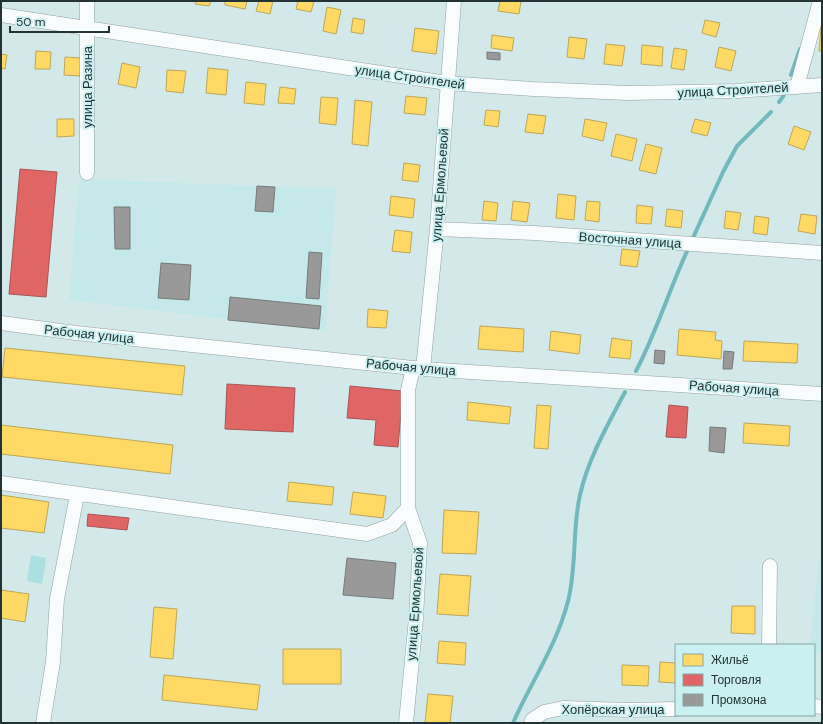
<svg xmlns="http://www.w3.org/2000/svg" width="823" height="724" viewBox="0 0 823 724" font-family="'DM Sans',sans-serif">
<rect width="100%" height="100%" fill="#d3e8e8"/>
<path fill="#c5e9ea" d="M79 179 336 189 325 331 69 300Z
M819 557H822V654L814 653V645H810Z"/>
<path fill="#acdfe1" d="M31 555 46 558 42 584 27 581Z"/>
<path fill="#ffd966" stroke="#bda757" d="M196 1H211L209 6 195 4Z
M225 1H247L245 9 225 5Z
M259 1H273L270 14 256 11Z
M298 1H314L311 12 296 9Z
M500 1H521L519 14 498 11Z
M327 7 341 10 336 34 323 31Z
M353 18 365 20 363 34 351 32Z
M705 20 720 23 716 37 702 33Z
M415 28 439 31 436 54 412 51Z
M821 28H822V51H819Z
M492 35 514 38 512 51 491 48Z
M569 37 587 39 584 59 567 57Z
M606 44 625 46 622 66 604 64Z
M642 45 663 47 662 66 641 64Z
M719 47 736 51 731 71 715 67Z
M674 48 687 50 684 70 671 68Z
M36 51 51 52 50 69H35Z
M1 54 7 55 5 69 1 68Z
M65 57 82 58 80 76 64 75Z
M122 63 140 67 136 88 118 84Z
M208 68 228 70 226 95 206 93Z
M167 70 186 71 183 93 166 91Z
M246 82 266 84 264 105 244 103Z
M280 87 296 89 294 104 278 103Z
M406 96 427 98 425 115 404 113Z
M321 97 338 98 336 125 319 123Z
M355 100 372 102 368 146 352 144Z
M486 110 500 111 498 127 484 125Z
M528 114 546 116 543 134 525 132Z
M57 119H74V136L57 137Z
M585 119 607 123 603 141 582 136Z
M695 119 711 123 707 136 691 132Z
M794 126 811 132 804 150 788 144Z
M616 134 637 139 632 161 611 156Z
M646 144 662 148 656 174 639 170Z
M404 163 420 165 418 182 402 180Z
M558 194 576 196 574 220 556 218Z
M391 196 415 199 413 218 389 215Z
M484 201 498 203 496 221 482 220Z
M513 201 530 203 527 222 511 220Z
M587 201 600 202 599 222 585 220Z
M637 205 653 207 651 224 636 223Z
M667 209 683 211 681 228 665 226Z
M726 211 741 213 738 230 724 228Z
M801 214 817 216 815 234 798 231Z
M755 216 769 218 767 235 753 233Z
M395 230 412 232 410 253 392 251Z
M622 249 640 251 637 267 620 265Z
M368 309 388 311 386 328 367 327Z
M480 326 524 329 523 352 478 349Z
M679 329 716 332 715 340 722 341 721 359 677 355Z
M551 331 581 335 579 354 549 350Z
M612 338 632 341 630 359 609 357Z
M744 341 798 344 797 363 743 361Z
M5 348 185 366 182 395 2 377Z
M468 402 511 407 509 424 467 420Z
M537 405 551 406 548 449 534 448Z
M744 423 790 426 789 446 743 443Z
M1 425 173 445 170 474 1 454Z
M289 482 334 487 332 505 287 501Z
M353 492 386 496 383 518 350 514Z
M1 495 49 502 44 533 1 528Z
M444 510 479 512 476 554 442 553Z
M440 574 471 576 468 616 437 614Z
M1 590 29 594 25 622 1 618Z
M732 606H755V634L731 633Z
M154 607 177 609 173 659 150 657Z
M439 641 466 643 465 665 437 663Z
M283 649H341V684H283Z
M660 662 676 663V683L659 682Z
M622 665 649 666 648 686 622 685Z
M164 675 260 685 257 710 162 700Z
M428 694 453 696 450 723H425Z"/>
<path fill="#e06666" stroke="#a75657" d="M20 169 57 172 46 297 9 294Z
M227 384 295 388 293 432 225 429Z
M350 386 403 391 398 447 374 445 376 420 347 418Z
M669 405 688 407 686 438 666 437Z
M88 514 129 518 127 530 87 526Z"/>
<path fill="#999" stroke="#767a7a" d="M487 52 500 53V60L487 59Z
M257 186 275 187 273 212 255 211Z
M114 207H130V249H115Z
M309 252 322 253 319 299 306 298Z
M161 263 191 265 189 300 158 298Z
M230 297 321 306 319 329 228 320Z
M655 350 665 351 664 364 654 363Z
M724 351 734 352 732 369H723Z
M710 427 726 428 724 453 709 451Z
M347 558 396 563 393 599 343 595Z"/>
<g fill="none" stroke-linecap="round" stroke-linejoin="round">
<path stroke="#73b8bc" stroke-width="4" d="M791 75 800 49
M779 102 784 95
M692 240 723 172 737 146 771 112
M636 371C657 331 670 287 689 247
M513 723C531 682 557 645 568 601 577 567 572 529 580 495 588 459 608 424 625 392"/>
<defs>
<path id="minor" d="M87 1V173
M1 15 447 83 533 89 628 93 737 91 822 85
M797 87 820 1
M437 229 534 233 822 253
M1 323 76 333 423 369 822 394
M423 369 437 229 454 1
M1 483 367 534 392 525 408 508
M769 645 770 566
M814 706 822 707
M43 723 53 662 57 599 77 495
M406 723 416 618 420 543 408 508V390L413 368
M531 723 532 720 544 712 563 708 629 710 676 709"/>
</defs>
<use href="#minor" stroke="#91a1a2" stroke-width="15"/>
<use href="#minor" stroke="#f8fcfc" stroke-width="14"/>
</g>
<g text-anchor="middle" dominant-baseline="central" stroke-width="4" stroke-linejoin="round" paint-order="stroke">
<g font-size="13" fill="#233233" stroke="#caf0f1">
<text transform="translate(410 77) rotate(8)">улица Строителей</text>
<text transform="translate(87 87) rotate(-90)">улица Разина</text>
<text transform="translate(733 90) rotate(-3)">улица Строителей</text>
<text transform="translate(440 185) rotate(-86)">улица Ермольевой</text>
<text transform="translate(630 240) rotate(4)">Восточная улица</text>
<text transform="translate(89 334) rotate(6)">Рабочая улица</text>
<text transform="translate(411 367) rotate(5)">Рабочая улица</text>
<text transform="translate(734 388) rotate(4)">Рабочая улица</text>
<text transform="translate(415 604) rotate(-86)">улица Ермольевой</text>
<text x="613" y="709">Хопёрская улица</text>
</g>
</g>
<rect width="823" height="724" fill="none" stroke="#233233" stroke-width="4"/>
<rect x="675" y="644" width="140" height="72" fill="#caf0f1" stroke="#87a4a5"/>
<rect x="683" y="654" width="20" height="12" fill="#ffd966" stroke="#87a4a5"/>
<text x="711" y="664" font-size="12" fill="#233233">Жильё</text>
<rect x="683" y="674" width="20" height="12" fill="#e06666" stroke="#87a4a5"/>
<text x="711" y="684" font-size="12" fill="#233233">Торговля</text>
<rect x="683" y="694" width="20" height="12" fill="#999999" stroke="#87a4a5"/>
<text x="711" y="704" font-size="12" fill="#233233">Промзона</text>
<path d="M10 26v6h99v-6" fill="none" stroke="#233233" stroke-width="2"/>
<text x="16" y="26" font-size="12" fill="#233233" stroke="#caf0f1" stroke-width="3" paint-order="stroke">50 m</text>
</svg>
